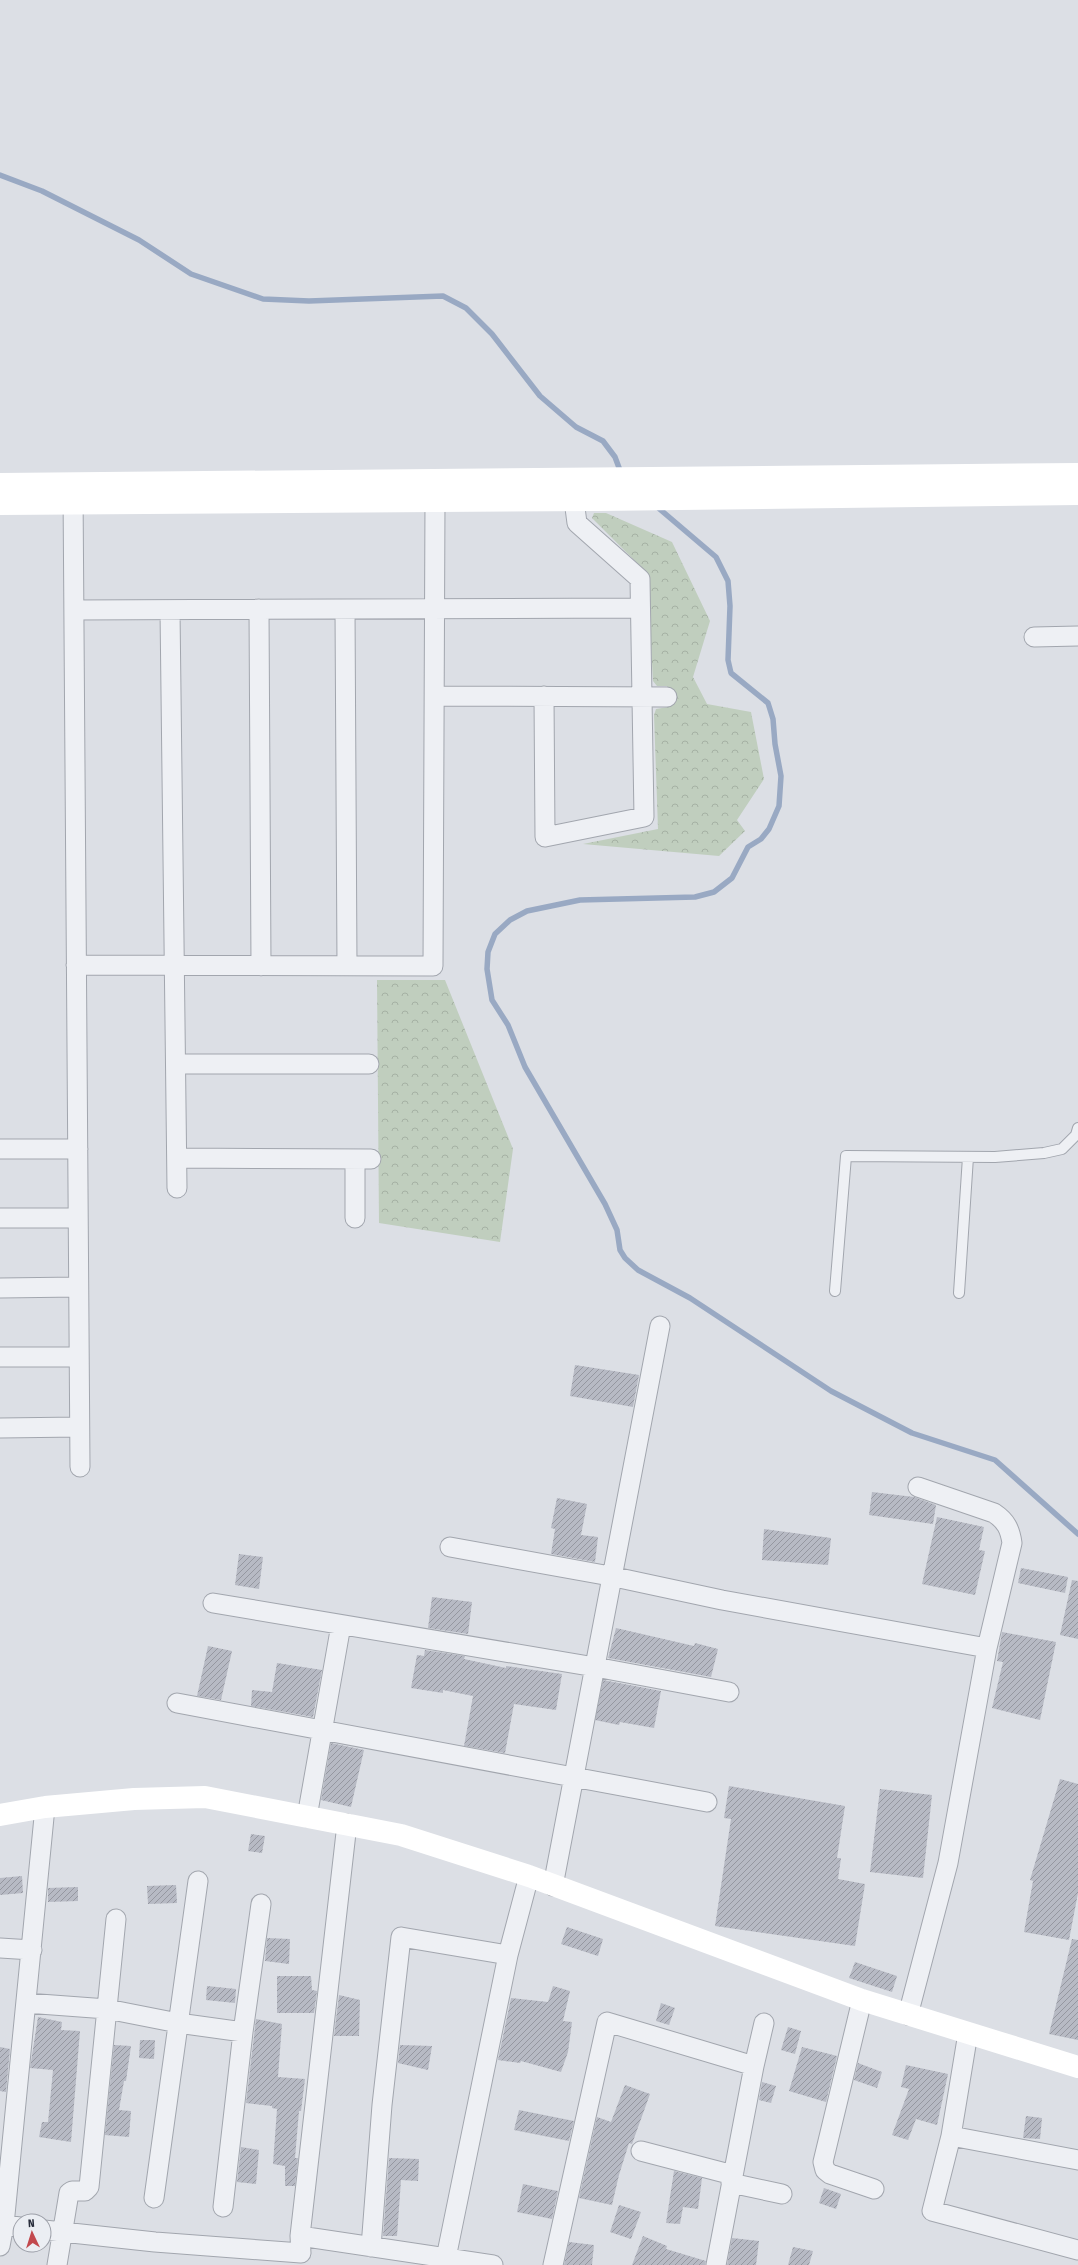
<svg xmlns="http://www.w3.org/2000/svg" width="1078" height="2265" viewBox="0 0 1078 2265" font-family="'Fira Sans Condensed',sans-serif">
<defs>
<pattern id="forest-crowns" width="20" height="18" patternUnits="userSpaceOnUse"><rect width="20" height="18" fill="#c0cebe"/><path d="M2 6a3 3 0 1 1 6 0M12 15a3 3 0 1 1 6 0" fill="none" stroke="#a5b1a4"/></pattern>
<pattern id="building-hatch" width="6" height="6" patternUnits="userSpaceOnUse"><rect width="6" height="6" fill="#b7bac4"/><path d="M-1 1l2-2M0 6l6-6M5 7l2-2" fill="none" stroke="#9597a0"/></pattern>
</defs>
<rect width="100%" height="100%" fill="#dcdfe5"/>
<path fill="url(#forest-crowns)" d="M594 513H606L672 542 710 621 693 677 707 704 751 712 764 779 737 820 745 831 719 856 583 844 658 829 654 715 656 709 668 707 667 686H657L653 681 647 573 592 518Z
M377 980H445L513 1149 500 1242 379 1223Z"/>
<g fill="none" stroke-linecap="round" stroke-linejoin="round">
<path stroke="#99a9c3" stroke-width="5.5" d="M0 175 42 191 139 240 191 274 263 299 309 301 443 296 466 308 492 334 540 396 576 427 603 441 615 457 621 473
M656 506 716 557 728 581 730 606 728 660 731 673 768 703 773 719 775 744 781 776 779 806 769 829 761 839 748 847 732 878 714 892 695 897 580 900 527 911 510 920 495 934 488 952 487 969 492 1000 508 1025 525 1067 605 1204 617 1230 620 1250 625 1258 638 1270 690 1298 831 1391 912 1433 995 1460 1078 1534"/>
</g>
<path fill="url(#building-hatch)" d="M575 1365 639 1375 633 1407 570 1396Z
M872 1492 914 1497 936 1505 933 1524 869 1515Z
M557 1498 587 1504 581 1535 598 1537 595 1562 551 1554 555 1529 551 1528Z
M937 1517 984 1527 979 1550 985 1551 975 1595 922 1584Z
M764 1529 831 1538 828 1565 762 1560Z
M239 1554 263 1557 259 1589 235 1585Z
M1021 1568 1068 1577 1065 1593 1018 1583Z
M1072 1580 1078 1581V1639L1060 1635Z
M432 1597 472 1602 468 1634 428 1628Z
M616 1628 694 1646 695 1643 718 1649 711 1677 608 1658Z
M1002 1632 1056 1642 1040 1720 992 1708 1003 1662 997 1661Z
M208 1646 232 1651 221 1700 197 1696Z
M425 1650 465 1656 464 1659 506 1668V1666L562 1674 556 1710 514 1704 505 1753 464 1746 473 1696 443 1690V1693L411 1688 417 1655 424 1656Z
M277 1663 322 1670 313 1717 251 1706 252 1690 272 1692Z
M603 1680 661 1691 654 1728 620 1722 619 1725 595 1720Z
M331 1743 364 1750 351 1807 321 1800Z
M1060 1779 1078 1784V1893L1069 1940 1024 1932 1033 1881 1030 1880Z
M729 1786 845 1806 837 1858H841L838 1879 865 1884 855 1946 715 1926 731 1819 724 1818Z
M880 1789 932 1795 923 1878 870 1872Z
M251 1834 265 1836 262 1853 248 1851Z
M22 1876 23 1893 0 1895V1878Z
M176 1885 177 1903 148 1904 147 1886Z
M78 1887V1901L48 1902V1888Z
M567 1927 603 1939 598 1956 561 1944Z
M267 1938 290 1939 289 1964 265 1961Z
M1072 1939 1078 1940V2040L1049 2034Z
M855 1962 897 1976 892 1992 849 1978Z
M277 1976H311L312 1990 317 1991 314 2013H277Z
M207 1986 236 1989 235 2003 206 2000Z
M553 1986 570 1991 563 2021 572 2022 568 2052 561 2072 521 2061 520 2063 498 2060 511 1998 548 2002Z
M339 1995 360 2000 359 2036H334Z
M661 2003 675 2008 669 2025 656 2021Z
M38 2017 62 2022 61 2030 80 2031 71 2142 39 2137 42 2122H48L53 2070 30 2068Z
M256 2019 282 2024 278 2077 305 2079 301 2111H299L295 2158H298L295 2186H285V2166L273 2164 277 2109 272 2108V2106L246 2103Z
M788 2027 801 2031 795 2054 781 2050Z
M140 2040H155L154 2059 139 2058Z
M114 2045 131 2046 126 2081H124L119 2110 131 2111 129 2137 105 2135Z
M400 2045 432 2046 428 2070 398 2063Z
M0 2047 10 2049 6 2092 0 2091Z
M802 2047 837 2056 826 2102 789 2091Z
M858 2063 882 2072 877 2088 854 2080Z
M906 2065 948 2074 937 2125 916 2119 908 2140 892 2135 909 2089 901 2087Z
M762 2082 776 2086 771 2103 759 2100Z
M625 2085 650 2094 632 2144 629 2143 619 2175 612 2205 579 2198 597 2117 611 2122Z
M519 2110 574 2121 569 2141 514 2130Z
M1026 2116 1042 2118 1040 2139 1023 2138Z
M241 2147 259 2150 256 2184 237 2182Z
M389 2158 419 2159 418 2181 401 2180 397 2236H383Z
M674 2171 702 2178 698 2209 683 2207 680 2224 666 2223Z
M523 2184 558 2191 552 2219 517 2212Z
M824 2188 841 2194 836 2209 819 2203Z
M619 2205 641 2212 631 2239 610 2232Z
M643 2236 667 2246 666 2249 706 2261 705 2265H632Z
M732 2238 759 2241 756 2265H727Z
M569 2242 594 2245 592 2265H564Z
M793 2247 813 2251 809 2265H788Z"/>
<g fill="none" stroke-linecap="round" stroke-linejoin="round">
<defs>
<path id="lane" d="M835 1291 846 1156 995 1157 1044 1153 1062 1149 1076 1135 1078 1128
M959 1293 968 1157"/>
<path id="street" d="M73 489 80 1467
M259 609 261 966
M345 609 347 966
M74 610 640 608
M170 610 177 1188
M1034 637 1078 636
M435 696 667 697
M544 696 545 837 644 817 640 579 577 523 574 500
M76 965 433 966 435 501
M176 1064H369
M0 1149H78
M177 1158 371 1159
M0 1218H78
M355 1218V1159
M0 1288 78 1287
M0 1357H79
M0 1428 79 1427
M450 1547 610 1576 722 1600 987 1648
M213 1603 595 1667 729 1692
M177 1703 707 1802
M307 1817 341 1625
M553 1886C588 1699 623 1512 660 1326
M0 1948 32 1950
M862 2000 823 2162 825 2170 830 2174 874 2189
M26 2003 107 2009 178 2023 243 2032 261 1904
M908 2015 948 1863 987 1648 1012 1543C1010 1529 1006 1521 994 1513L918 1487
M968 2033 951 2136 932 2211 1078 2250
M754 2066 764 2023
M951 2136 1078 2160
M641 2151 733 2175
M731 2183 782 2194
M154 2198 198 1881
M223 2207 243 2032
M20 2227 4 2225 45 1807
M44 2230 155 2242 301 2253 300 2236 347 1824
M300 2236 493 2265
M0 2246 4 2225
M371 2247 382 2105 401 1937 508 1955
M446 2258 508 1955 529 1876
M57 2265 69 2193 72 2191H85L89 2187 116 1919
M553 2265 607 2022 754 2066 716 2265"/>
</defs>
<use href="#lane" stroke="#a2a6ae" stroke-width="12"/>
<use href="#street" stroke="#a2a6ae" stroke-width="21"/>
<use href="#lane" stroke="#eef0f4" stroke-width="10"/>
<use href="#street" stroke="#eef0f4" stroke-width="19"/>
<path stroke="#fff" stroke-width="22" d="M0 484 1078 474
M0 504 597 500 1078 494
M0 1815 45 1807 134 1799 205 1797 401 1835 529 1876 862 2000 1078 2067"/>
</g>
<g transform="translate(32 2233) rotate(356)"><circle r="19" fill="#ebeef3" stroke="#9da0a9"/>
<path d="M0-3L7 15L0 10L-7 15Z" fill="#c2494e"/>
<text y="-6" font-size="11" font-weight="bold" text-anchor="middle" fill="#272c3a">N</text>
</g>
</svg>
